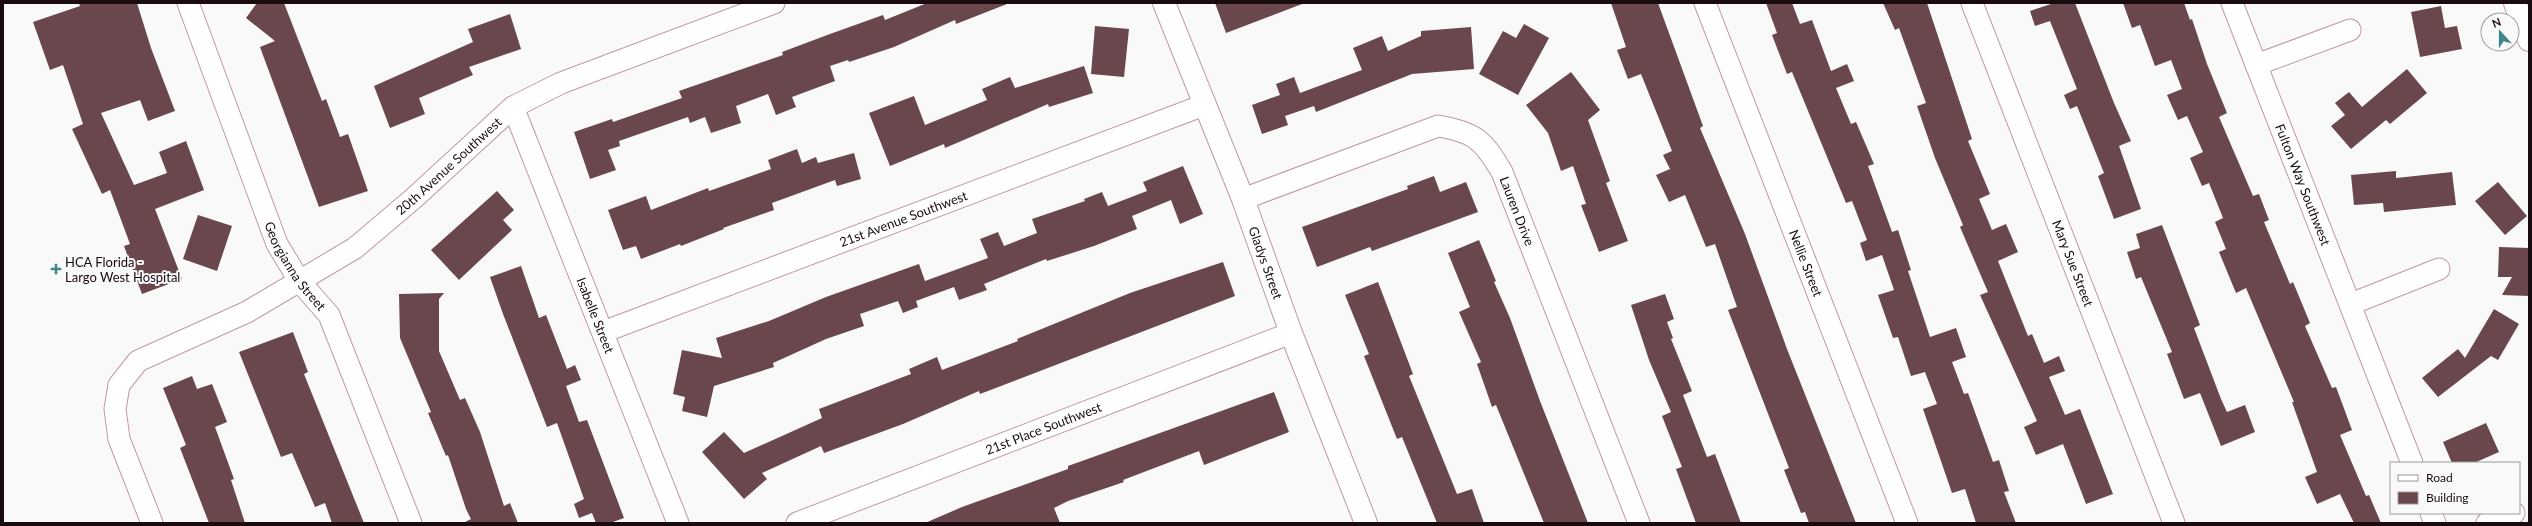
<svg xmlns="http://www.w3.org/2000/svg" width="2532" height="526" viewBox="0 0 2532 526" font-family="Lato,sans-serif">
<rect width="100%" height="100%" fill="#f9f9f9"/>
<path fill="#69474d" d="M79 3H137L151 48 175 111 148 121 140 100 101 113 134 185 167 173 159 152 186 141 204 190 155 209 182 279 142 294 124 246 130 244 110 190 102 194 72 129 83 124 63 65 50 70 33 22 80 6Z
M257 3H284L322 101 326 99 340 137 348 134 368 191 319 207 260 47 275 41 246 18Z
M927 3 1007 4 956 24 955 20 894 47 849 62 848 60 830 66 835 81 792 97 796 107 776 115 768 94 736 106 741 123 711 133 705 117 690 123 688 117 619 141 620 146 608 150 616 170 590 179 574 132 612 119 613 122 682 98 679 91 783 55 782 52 830 34 883 15 885 20Z
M1215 3H1301L1302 4 1226 33Z
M1611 3H1658L1703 126 1700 128 1745 234 1787 349 1856 523H1809L1805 512 1801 513 1784 470 1789 468 1728 310 1737 307 1715 244 1706 247 1685 195 1669 202 1656 175 1670 169 1663 155 1672 151 1641 74 1628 79 1617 50 1626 47Z
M1766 3H1792L1800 24 1812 20 1831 71 1847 64 1854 81 1836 88 1851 124 1856 122 1874 164 1868 166 1892 232 1898 230 1911 270 1908 271 1930 337 1956 328 1966 357 1952 362 1964 394 1968 393 1993 462 1999 460 2009 491 2004 492 2016 523H1976L1965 489 1952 493 1923 409 1937 404 1925 372 1911 376 1898 337 1893 338 1878 295 1894 290 1882 255 1866 261 1860 243 1867 240 1852 201 1846 203 1792 72 1787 74 1772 35 1777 33Z
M1883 3H1927L1972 139 1968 141 1990 194 1979 199 1992 230 2006 224 2018 252 1998 261 2028 336 2032 334 2044 363 2059 356 2065 371 2049 377 2065 415 2080 409 2113 494 2086 504 2063 444 2036 455 2024 427 2037 421 1980 295 1988 292 1960 227 1963 225 1935 158 1917 106 1926 103 1899 28 1895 30Z
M2054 3H2075L2114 103 2131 141 2119 146 2141 209 2114 219 2098 176 2104 173 2077 106 2070 109 2064 95 2077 89 2050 21 2035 26 2030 11Z
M2123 3H2184L2190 20 2192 19 2207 64 2227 113 2219 117 2253 196 2259 194 2269 220 2264 222 2290 284 2293 282 2310 323 2305 326 2332 388 2336 387 2352 430 2340 435 2366 496 2369 495 2381 523H2354L2340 494 2317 504 2305 477 2317 472 2292 402H2294L2246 288 2236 293 2219 252 2226 249 2215 222 2223 218 2209 183 2202 186 2190 158 2203 152 2187 116 2178 120 2167 95 2182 89 2171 60 2155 66 2140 25 2132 28Z
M2441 6 2445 28 2457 26 2462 49 2420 57 2411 12Z
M510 14 521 49 469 67 473 75 419 98 425 114 390 128 374 86 473 42 468 29Z
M1524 24 1549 38 1518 95 1479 74 1503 31 1516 38Z
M1095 26 1129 29 1124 77 1091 74Z
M1471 27 1474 69 1412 74 1316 112 1314 106 1285 116 1288 125 1262 134 1252 105 1280 95 1276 84 1294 77 1300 93 1362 70 1353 48 1382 36 1388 51 1421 36V31Z
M1084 66 1093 93 1049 107 1048 104 945 148 944 144 890 166 869 113 914 96 925 125 987 100 982 89 1010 77 1015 88Z
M2407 69 2427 93 2390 124 2386 120 2351 149 2331 126 2345 115 2335 103 2349 92 2362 107Z
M1571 72 1600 110 1588 120 1610 181 1606 183 1628 241 1599 252 1581 205 1586 204 1573 166 1561 171 1548 133 1526 105Z
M797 149 802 163 816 157 818 163 854 153 861 179 837 186 835 180 772 203 774 210 723 228 724 229 681 246 680 244 641 259 636 246 623 250 608 210 646 196 651 210 708 188 709 191 771 169 768 160Z
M1183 166 1203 214 1180 224 1171 200 1132 216 1137 229 1094 246 1047 261 1046 259 984 284 987 290 959 300 954 287 916 301 918 307 903 313 898 301 860 314 864 326 826 339 773 363 774 367 714 386 707 417 682 411 685 397 673 394 682 350 722 358 716 338 769 321 826 297 919 264 925 281 988 258 980 239 998 232 1004 246 1037 233 1032 219 1085 201 1084 199 1102 192 1108 206 1147 191 1143 182Z
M2396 171V178L2452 172 2456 205 2384 212 2383 203 2354 205 2351 175Z
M1434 176 1440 192 1466 182 1478 212 1372 251 1370 247 1317 267 1302 227 1408 189 1407 186Z
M2498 182 2527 216 2505 235 2475 201Z
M497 191 514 210 503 220 512 230 459 280 431 250Z
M198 215 232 226 217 271 183 259Z
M2162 225 2200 325 2194 328 2221 399 2227 412 2245 405 2255 432 2221 446 2200 393 2184 399 2167 354 2172 352 2141 277 2136 279 2127 252 2140 248 2136 234Z
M1479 240 1496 281 1494 282 1510 318 1540 401 1588 523H1544L1496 405 1492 407 1477 364 1481 362 1459 312 1470 307 1448 253Z
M2499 247 2529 248V296L2502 295 2512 277H2498Z
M1223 262 1235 296 980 394 979 391 903 424 824 453 821 446 762 473 767 479 744 499 702 452 724 432 744 453 822 418 819 409 911 374 909 369 937 357 942 370 1018 341 1017 339 1130 293Z
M521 266 539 318 546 315 567 369 575 365 581 380 566 386 579 422 587 420 624 518 610 523H596L592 513 579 518 574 504 584 499 557 423 547 427 503 314 490 277Z
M1378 282 1413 374 1409 376 1457 494 1472 489 1484 523H1437L1402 437 1397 439 1364 356 1369 354 1345 295Z
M444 293 439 299V351L460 400 465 398 480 432 504 506 510 503 518 523H463L471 519 466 509 448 455 446 456 428 413 431 412 400 338 399 294Z
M1665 294 1674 319 1667 322 1673 338 1671 339 1692 391 1683 395 1707 457 1715 454 1741 523H1696L1676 469 1682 467 1662 416 1671 412 1649 360 1631 305Z
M2494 309 2519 324 2498 360 2491 356 2438 397 2422 378 2458 349 2465 358Z
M293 332 308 372 304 374 364 523H332L325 503 315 507 292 453 281 457 239 352Z
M192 376 197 389 212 384 227 422 215 427 234 479 231 480 245 523H209L180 448 186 445 163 388Z
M1274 392 1289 432 1204 465 1199 451 1123 480 1124 482 1068 501 1054 508 1060 523H925L962 507 1068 469V466Z
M2486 423 2499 452 2474 463H2452L2443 442Z"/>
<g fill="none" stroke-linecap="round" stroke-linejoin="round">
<defs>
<g id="street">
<path id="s1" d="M188 3 277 244 300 282 329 315 411 523"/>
<path id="s2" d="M1705 3 1907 523"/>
<path id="s3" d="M1972 3 2174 523"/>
<path id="s4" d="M2232 3 2412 463"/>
<path d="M2256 65 2350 30"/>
<path id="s5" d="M513 107 678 523"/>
<path id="s6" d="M1243 199 1438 126C1475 132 1483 140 1502 172L1639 523"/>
<path d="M2351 304 2439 269"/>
<path id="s7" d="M603 332 1204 105"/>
<path d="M2431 513 2435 523"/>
<path id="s8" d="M152 523 119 439 115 409 119 385 138 361 247 312 355 248 414 198 513 107 561 83 774 3"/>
<path id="s9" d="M797 523 1291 333"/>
<path d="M2487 523 2514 513"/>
</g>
<g id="secondary">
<path id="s10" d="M1164 3 1243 199 1291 333 1366 523"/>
<path d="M2515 3 2529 40"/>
</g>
</defs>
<use href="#street" stroke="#c1999f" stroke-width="23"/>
<use href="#secondary" stroke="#c1999f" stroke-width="24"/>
<use href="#street" stroke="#fff" stroke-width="21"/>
<use href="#secondary" stroke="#fff" stroke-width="22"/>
</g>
<path fill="#3e8687" stroke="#f9f9f9" stroke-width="1.5" d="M54 263h4v4h4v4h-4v4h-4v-4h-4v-4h4z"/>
<g text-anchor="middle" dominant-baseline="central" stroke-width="4" stroke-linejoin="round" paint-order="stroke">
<g font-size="13" fill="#1a0c0e" stroke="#f9f9f9">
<text stroke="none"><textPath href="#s8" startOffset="545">20th Avenue Southwest</textPath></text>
<text stroke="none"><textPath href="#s4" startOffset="195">Fulton Way Southwest</textPath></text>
<text stroke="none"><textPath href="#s6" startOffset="333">Lauren Drive</textPath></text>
<text stroke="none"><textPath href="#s7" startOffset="321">21st Avenue Southwest</textPath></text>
<text stroke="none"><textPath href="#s10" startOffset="279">Gladys Street</textPath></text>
<text stroke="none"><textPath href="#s2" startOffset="279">Nellie Street</textPath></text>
<text stroke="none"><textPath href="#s3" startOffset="279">Mary Sue Street</textPath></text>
<text stroke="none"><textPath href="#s1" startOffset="285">Georgianna Street</textPath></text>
<text stroke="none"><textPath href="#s5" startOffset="224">Isabelle Street</textPath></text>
<text stroke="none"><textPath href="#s9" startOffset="264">21st Place Southwest</textPath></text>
</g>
<g font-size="13" fill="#1a0c0e" stroke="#f9f9f9" text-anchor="start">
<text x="65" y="262">HCA Florida -<tspan x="65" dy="15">Largo West Hospital</tspan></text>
</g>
</g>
<rect width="2532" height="526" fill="none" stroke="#1a0c0e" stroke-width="8"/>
<rect x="2390" y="462" width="130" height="52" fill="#f9f9f9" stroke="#a09a9b"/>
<rect x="2398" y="475" width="20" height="6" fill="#ffffff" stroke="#a09a9b"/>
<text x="2426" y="482" font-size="12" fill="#1a0c0e">Road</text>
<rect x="2398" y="492" width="20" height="12" fill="#69474d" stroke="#a09a9b"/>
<text x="2426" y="502" font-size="12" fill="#1a0c0e">Building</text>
<g transform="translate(2500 32) rotate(339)"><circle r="19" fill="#f9f9f9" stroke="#a09a9b"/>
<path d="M0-3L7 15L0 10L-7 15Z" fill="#3e8687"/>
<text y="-6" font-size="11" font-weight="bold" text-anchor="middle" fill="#1a0c0e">N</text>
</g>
</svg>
